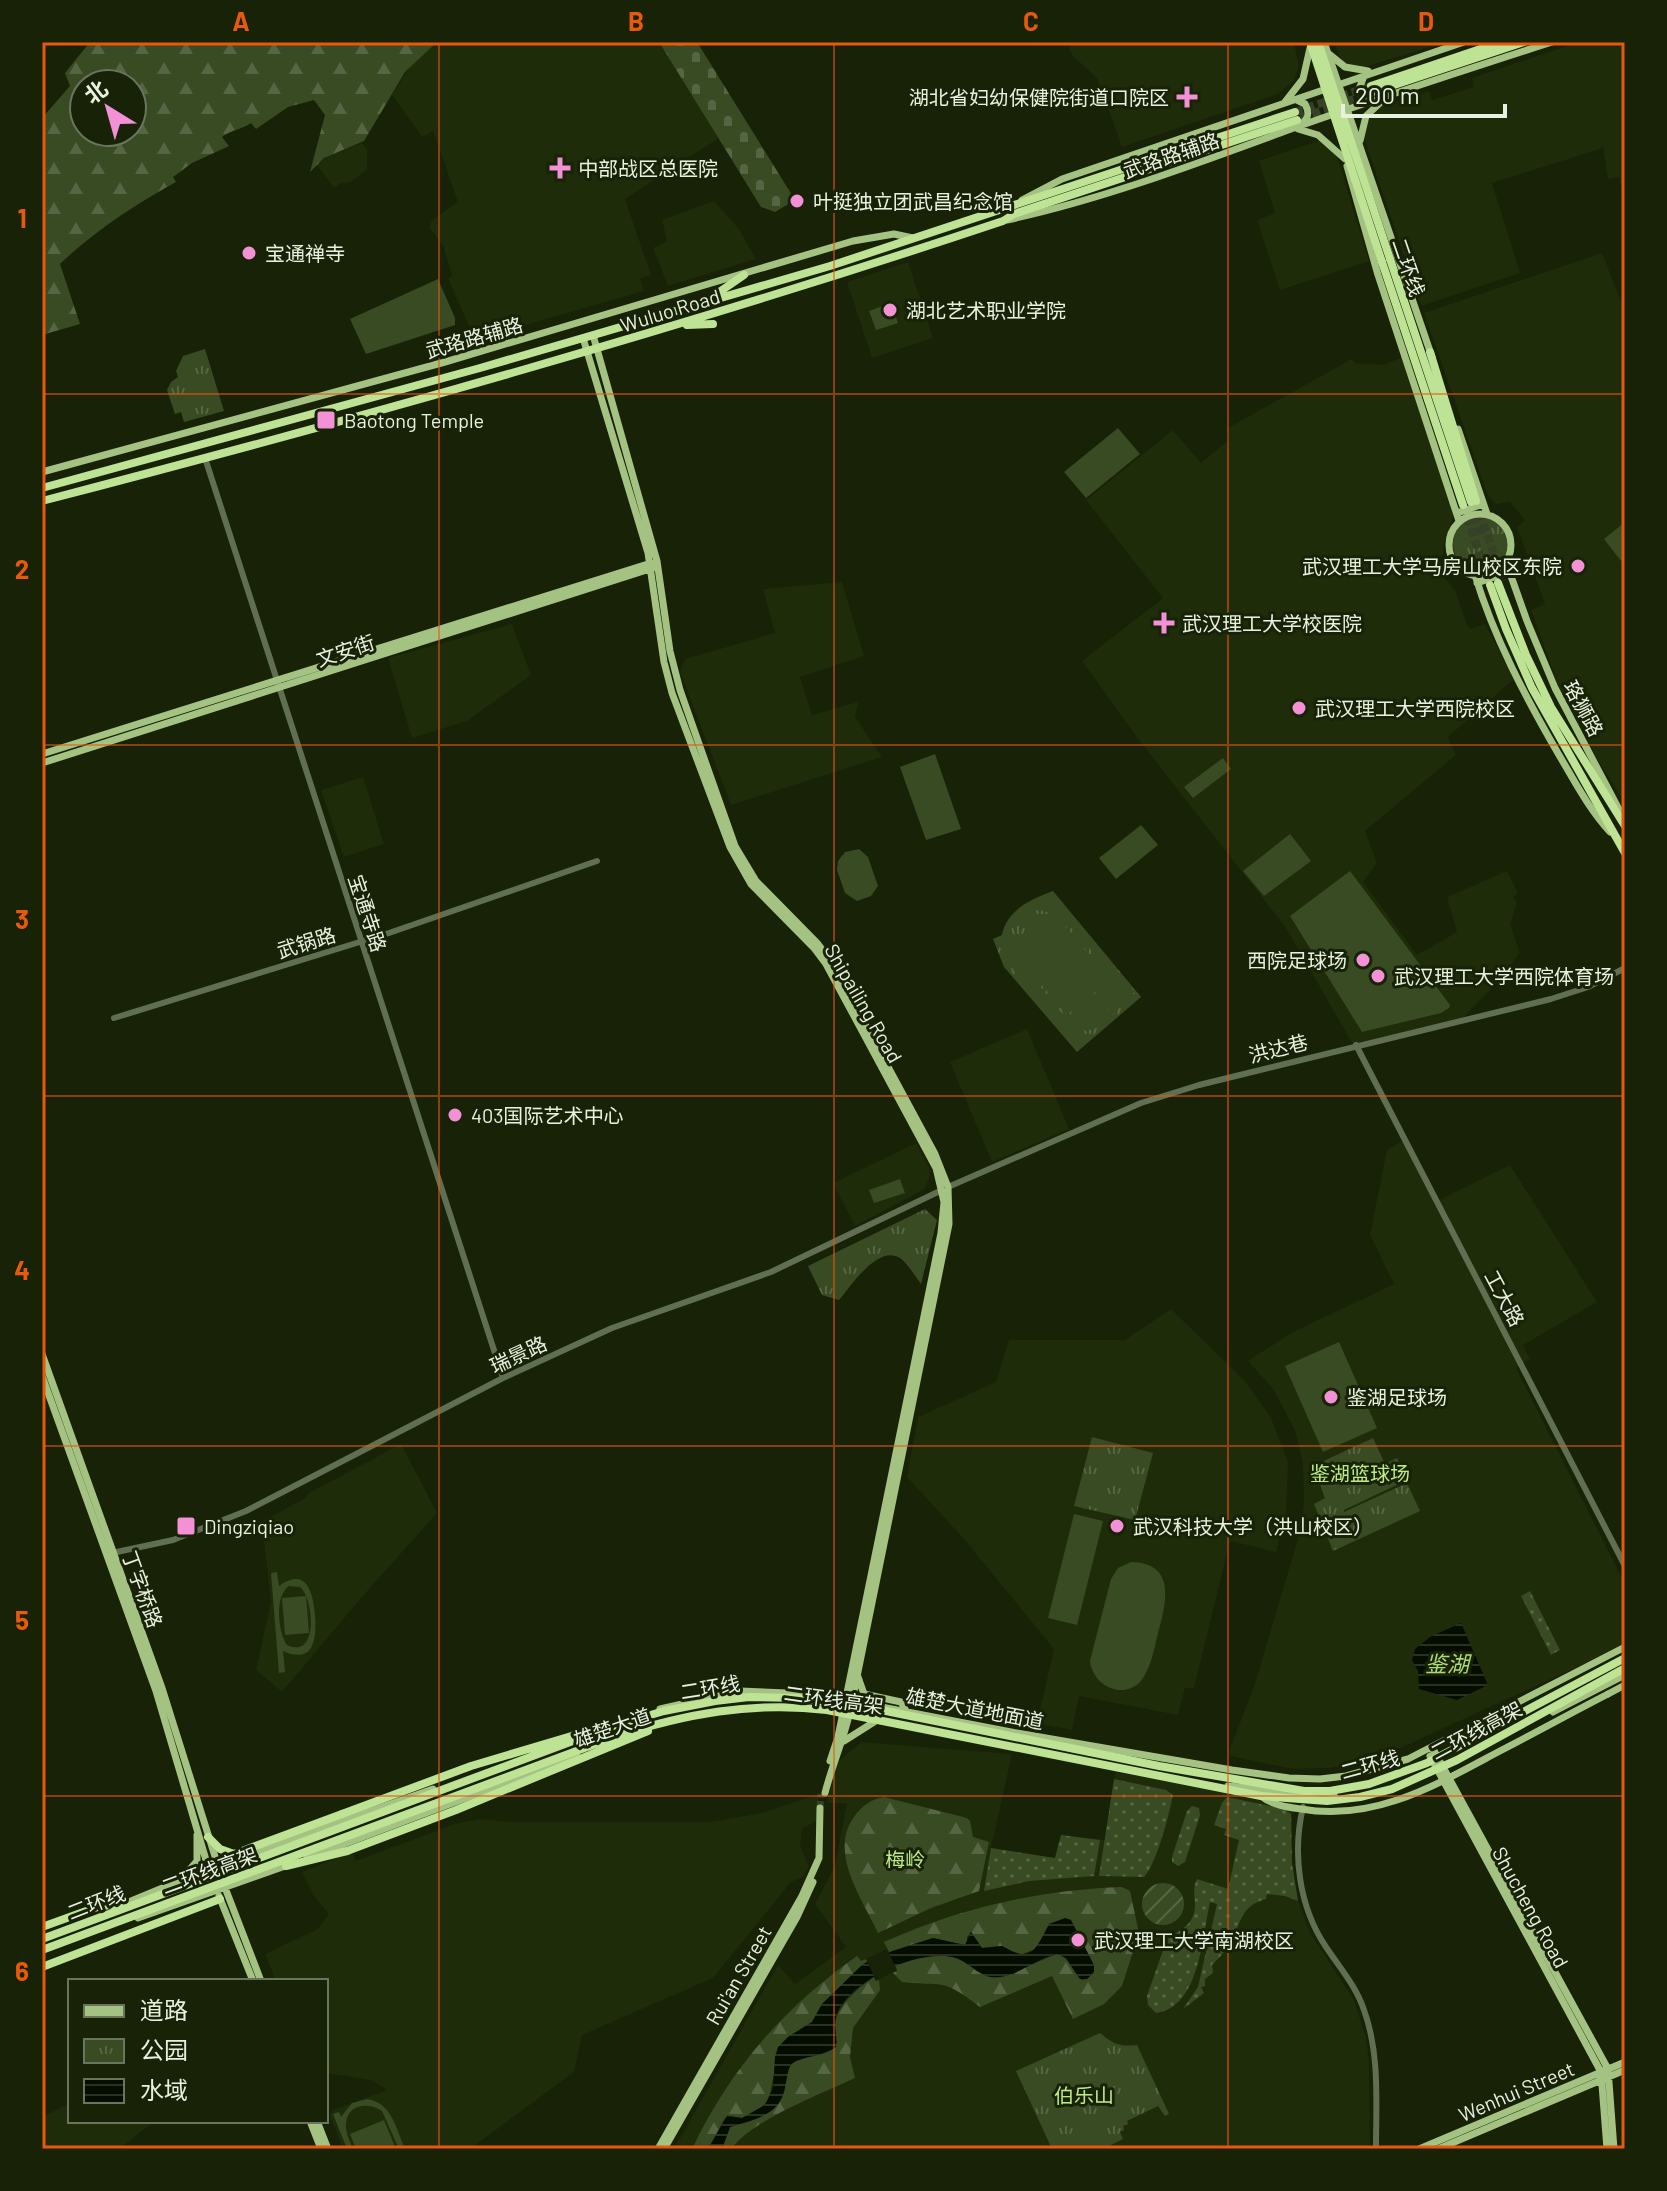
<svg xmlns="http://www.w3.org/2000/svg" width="1667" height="2191" viewBox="0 0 1667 2191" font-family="Barlow,'Noto Sans SC',sans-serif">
<defs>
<pattern id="grass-dots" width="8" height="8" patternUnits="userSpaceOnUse" patternTransform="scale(2)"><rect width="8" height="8" fill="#394b23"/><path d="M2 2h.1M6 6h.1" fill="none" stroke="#566543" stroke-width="1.8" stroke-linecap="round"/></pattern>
<pattern id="forest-firs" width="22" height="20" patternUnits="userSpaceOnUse" patternTransform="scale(2)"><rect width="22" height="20" fill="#394b23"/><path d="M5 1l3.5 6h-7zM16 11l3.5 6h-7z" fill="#566543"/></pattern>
<pattern id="cemetery-stones" width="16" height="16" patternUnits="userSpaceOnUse" patternTransform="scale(2)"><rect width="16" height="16" fill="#394b23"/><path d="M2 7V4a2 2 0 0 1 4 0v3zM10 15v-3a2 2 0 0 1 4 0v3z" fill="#566543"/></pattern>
<pattern id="park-tufts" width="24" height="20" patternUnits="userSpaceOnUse" patternTransform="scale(2)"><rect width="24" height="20" fill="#394b23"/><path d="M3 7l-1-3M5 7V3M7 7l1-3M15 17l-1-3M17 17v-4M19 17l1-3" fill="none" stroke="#566543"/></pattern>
<pattern id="garden-furrows" width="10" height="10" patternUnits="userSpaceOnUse" patternTransform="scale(2)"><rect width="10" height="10" fill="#394b23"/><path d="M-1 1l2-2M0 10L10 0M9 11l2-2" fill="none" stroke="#566543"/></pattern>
<pattern id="water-rules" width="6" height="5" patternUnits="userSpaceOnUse" patternTransform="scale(2)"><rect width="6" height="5" fill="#050d00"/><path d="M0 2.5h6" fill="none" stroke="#293125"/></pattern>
</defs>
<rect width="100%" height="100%" fill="#172207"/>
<path fill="#1e2c0a" d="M437 42H659L719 138 625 199 651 275 640 279 644 291 480 338 477 327 469 326 448 278 452 276 444 248 429 227 432 220 458 202 433 131 422 137 392 95 413 62Z
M1071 42H1294L1299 67 1293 82 1278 94 1122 147 1097 78 1073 56 1069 49Z
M1334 42H1446L1361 68 1347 65 1340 58Z
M1579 42H1625V206L1619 177 1608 179 1603 148 1492 183 1520 273 1421 306 1362 132 1373 109 1429 91 1432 100 1474 87 1472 78Z
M1326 138 1333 143 1369 261 1280 290 1257 220 1275 213 1259 161Z
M362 143 367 149V170L350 182 341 183 334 188 317 165 328 156Z
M714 201 739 229 756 259 668 286 653 248 667 241 662 220Z
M1602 253 1625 311V804L1598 760 1559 687 1531 610 1545 604 1517 527 1525 520 1510 502 1496 504 1488 496 1424 313Z
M908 262 933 338 872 358 847 282Z
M1402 357 1452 507 1453 518 1444 544 1443 555 1435 564 1455 591 1468 627 1470 629 1485 624 1514 679 1448 737 1456 755 1365 831 1377 863 1363 882 1417 955 1457 932 1447 897 1507 871 1518 893 1513 897 1517 903 1510 924 1520 953 1494 986 1459 1022 1354 1046 1286 928 1142 744 1082 661 1163 598 1086 500 1173 430 1201 463 1229 440 1226 429 1352 359 1355 363 1384 365Z
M842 582 864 656 800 677 812 715 858 702 855 717 882 757 731 805 680 672 685 659 775 633 763 589Z
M512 624 531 675 467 721 412 738 388 658Z
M363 777 384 844 344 857 321 790Z
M1027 1029 1069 1129 992 1162 950 1062Z
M1403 1140 1439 1200 1510 1165 1597 1302 1523 1345 1530 1359 1516 1368 1625 1584V1645L1372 1761 1329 1768 1293 1769 1230 1756 1229 1751 1254 1687 1300 1532 1304 1504 1303 1463 1295 1430 1273 1389 1248 1361 1291 1333 1394 1284 1370 1235 1387 1150Z
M916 1143 931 1171 925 1189 855 1226 833 1183Z
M1171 1309 1245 1381 1271 1418 1288 1462 1286 1513 1276 1552 1230 1541 1194 1688H1185L1178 1715 1079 1696 1072 1730 1037 1723 1054 1649 964 1539 907 1477 918 1417 996 1382 1009 1340H1125Z
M401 1444 437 1513 362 1597 282 1692 256 1670 271 1602 262 1521 304 1499 309 1493Z
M861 1742 1012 1754 991 1848 1055 1858 1061 1835 1105 1840 1115 1773 1163 1778 1292 1805V1863L1298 1901 1311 1934 1354 2000 1366 2038 1369 2061 1370 2149H674L778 1965 795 1984 846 1947 815 1904 835 1866 847 1803H827L837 1763Z
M819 1794 816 1821 802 1829 800 1846 809 1866 803 1877 791 1882 713 1978 582 2035 574 2072 470 2149H343L330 2115 333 2110 387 2090 371 2080 326 2073V1981H276L265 1954 318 1929 329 1914 314 1896 302 1872 352 1852 356 1861 458 1823 479 1819 514 1822H710L762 1813Z
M70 2103V2121H155L119 2149H42V2117Z"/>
<path fill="url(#grass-dots)" d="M1530 1591 1560 1650 1551 1655 1521 1596Z
M1114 1779 1166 1790 1173 1795C1169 1815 1157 1863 1144 1877L1099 1876Z
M1227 1797 1284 1809 1291 1814 1292 1863 1298 1901 1285 1896 1267 1894 1266 1899C1239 1906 1241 1925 1230 1944 1225 1952 1218 1959 1212 1965L1213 1973 1205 1979V1986L1201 1987 1204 1993 1183 2009 1198 1987 1217 1904 1210 1902C1202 1937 1200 2007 1156 2013L1148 2005 1147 1996 1167 1939C1181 1930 1195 1924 1195 1905 1195 1894 1192 1890 1197 1879L1228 1889 1239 1840 1224 1835 1226 1829 1214 1825 1222 1803Z
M1192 1806 1199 1808 1200 1815 1185 1862 1178 1866 1172 1862V1857L1187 1811Z
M1061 1835 1100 1840 1094 1876 1029 1881 984 1891 991 1848 1055 1858Z"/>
<path fill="url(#forest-firs)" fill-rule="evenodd" d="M90 42H437L405 72 364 141 324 158 310 172 325 115 314 100 288 107 256 129 251 123C241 130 232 129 222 137L229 146 192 163 173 177 176 182C136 204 93 232 60 264L80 324 42 335V118L70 86 65 73ZM84 84H132V132H84Z
M884 1797 967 1818 970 1821 973 1837 989 1842 979 1891 931 1908 878 1933C863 1900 828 1853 854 1817 862 1806 871 1799 884 1797Z
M1122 1887 1130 1891 1139 1933 1122 1986 1104 2004 1073 2019 1052 1976 980 2007C941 1977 946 1987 902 1982L893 1973 897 1971 895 1966C915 1957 941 1949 962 1961 972 1967 979 1974 990 1977L1011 1973 1057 1954C1071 1958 1071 1971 1082 1980L1087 1979 1094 1972 1093 1965 1070 1919 1044 1935 1035 1949 1020 1955 1002 1946 982 1948 971 1932 967 1937V1943L964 1945 933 1938 889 1952 884 1942C960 1908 1038 1890 1122 1887Z
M857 1956 861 1961 866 1959 867 1962 822 2004 812 2022 788 2037 779 2047 769 2099 759 2110 742 2118 731 2116 725 2118 708 2149H692C731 2067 784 2008 857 1956Z
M874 1977 876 1981 879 1979 880 1990 853 2028 850 2057 855 2078C821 2094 752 2120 731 2149H722L730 2127C757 2118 773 2118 783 2088 785 2080 786 2070 792 2064 804 2052 821 2058 837 2042 826 2014 853 1992 874 1977Z"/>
<path fill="url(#cemetery-stones)" d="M659 42H697L795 200 775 212 761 207Z"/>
<path fill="url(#park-tufts)" d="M205 349 224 411 184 422 181 412 175 414 167 390 171 382 178 377 176 371 183 356Z
M1453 544a28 28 0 1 1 56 0a28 28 0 1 1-56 0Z
M1053 891 1141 997 1077 1052 1004 967 993 939 1002 935C1009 908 1030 900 1053 891Z
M925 1209 937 1220 921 1284C915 1276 908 1264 900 1258 878 1244 851 1286 839 1300L822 1295 808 1266Z
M1092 1437 1153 1453 1135 1520 1074 1506Z
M1373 1438 1385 1464 1397 1458 1407 1480 1344 1510V1512L1407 1483 1420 1511 1333 1551 1314 1504 1325 1498 1313 1466Z
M1100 2033C1113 2044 1120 2047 1137 2045L1169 2114 1165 2116 1158 2106 1127 2121 1128 2124 1123 2126 1124 2130 1120 2132 1123 2139 1109 2146 1110 2149H1052L1016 2071Z"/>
<path fill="url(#garden-furrows)" d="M1142 1904a21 21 0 1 1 42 0a21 21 0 1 1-42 0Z"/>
<path fill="#394b23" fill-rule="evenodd" d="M438 279 455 318V325L366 354 350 319Z
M891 303 898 323 876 330 869 311Z
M1118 428 1140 454 1086 498 1064 472Z
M1625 522V558L1621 561 1604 539Z
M935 754 961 829 926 840 900 767Z
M1223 758 1231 769 1193 798 1184 787Z
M1141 825 1158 845 1116 879 1099 858Z
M1290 834 1311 861 1264 896 1243 871Z
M859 849 868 857 878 886 871 896 857 901 845 893 837 870 838 861 845 852Z
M1350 871 1450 1005 1449 1008 1441 1013 1362 1032 1290 916Z
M1038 901 1057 904 1068 910 1135 992 1128 997 1123 992C1119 1020 1092 1040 1065 1026 1052 1019 1044 1006 1035 995 1025 983 1011 970 1005 956 994 930 1012 906 1038 901ZM1038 910C1066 911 1094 954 1110 976 1115 988 1115 1001 1106 1011 1097 1021 1083 1024 1071 1019 1058 1013 1049 998 1041 987 1022 964 986 923 1038 910Z
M1058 917 1110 980 1067 1015 1015 953Z
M900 1179 905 1193 874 1203 869 1190Z
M1339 1342 1377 1428 1323 1452 1285 1366Z
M1074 1514 1103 1521 1077 1625 1048 1618Z
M1131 1562C1177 1563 1166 1603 1158 1633 1154 1649 1151 1668 1141 1681 1124 1700 1093 1687 1090 1661L1111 1579 1118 1568Z
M277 1572 279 1586C307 1566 313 1593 315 1615 317 1638 314 1665 283 1651L285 1672 279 1673 271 1573ZM289 1586 300 1587C314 1598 319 1660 287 1645 278 1632 274 1596 289 1586Z
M306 1596 309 1633 285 1635 282 1598Z
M367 2099C392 2103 396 2128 405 2149H399L382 2111C368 2102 348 2104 346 2123 345 2132 350 2141 353 2149H347L333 2114 339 2112 341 2117 352 2103Z
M384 2120 396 2149H356L350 2134Z"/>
<path fill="url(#water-rules)" d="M1461 1623 1488 1685 1457 1700 1419 1689 1418 1671 1412 1660 1415 1649 1430 1637Z
M1065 1918 1071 1920 1094 1965V1972L1087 1979H1080L1066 1958 1057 1954C1037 1958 1019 1975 1000 1977 981 1980 972 1963 956 1958 920 1948 855 1978 838 2011 832 2025 838 2035 836 2047 823 2057 805 2055 791 2064 786 2074 787 2084 783 2095 775 2117 749 2121 730 2127L722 2149H708L727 2116 742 2118 765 2105 773 2088 775 2057 778 2047 788 2037 812 2022 822 2004 863 1964 893 1951 933 1938 965 1945 971 1932 982 1948 1002 1946C1032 1964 1036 1949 1049 1924Z"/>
<path fill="#172207" d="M887 1949 897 1970 876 1981 866 1959Z"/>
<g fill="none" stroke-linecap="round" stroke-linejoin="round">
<path stroke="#364128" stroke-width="7" stroke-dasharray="7 3.5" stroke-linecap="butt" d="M820 1808 821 1794"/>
<path stroke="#364128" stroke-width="8" stroke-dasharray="8 4" stroke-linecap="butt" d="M1295 112 1371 86
M1301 118 1373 92
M1476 501 1503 581
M1471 504 1482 537
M1463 506 1490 584"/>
<path stroke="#606f51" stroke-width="6" d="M205 458 503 1378
M114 1018 389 933 597 861
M1356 1045 1625 1566
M948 1187 1141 1103 1199 1085 1551 999 1588 987 1625 968
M112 1553 173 1540 246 1511 503 1378 612 1328 771 1272 942 1190
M1303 1807C1292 1854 1299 1907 1326 1947 1340 1968 1356 1986 1364 2010 1380 2054 1376 2103 1376 2149"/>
<path stroke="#a4c282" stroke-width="7" d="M1324 42 1432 357
M1329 54 1345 67 1368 71
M1364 76 1359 89 1364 98 1372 102
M1297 100 1305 104C1310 113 1309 119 1300 125
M1285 102 1303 79 1310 48
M1298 129 1318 135 1345 159
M1360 141 1366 116 1382 101
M1347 166 1378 275 1459 521
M1022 200 1062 179 1464 42
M1007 220C1104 199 1198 163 1291 129 1378 98 1465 70 1552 42
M593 335 657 561 670 651 680 690 735 846 756 881 818 944 832 963 935 1154 948 1187 949 1224 850 1711C844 1739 832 1765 825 1793
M583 338 648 553 664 662 672 693 730 847 751 884 814 948 826 964 936 1168 944 1202 941 1233 838 1737 830 1761
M1458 429 1487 514
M42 472 445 362 853 241 894 234 913 238
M1457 513 1483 504
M1449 545a31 31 0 1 1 62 0a31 31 0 1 1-62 0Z
M1506 562 1527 621 1555 688 1624 819
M1475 575C1494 638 1526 698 1559 755 1575 782 1589 809 1610 832
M1477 583 1509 572
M42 754 651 563
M42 763 653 568
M42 1354 162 1688 218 1866
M42 1376 156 1691 209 1870
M858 1677 864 1694 901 1702 906 1711
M1608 1694 1625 1685
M660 1709 740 1691 814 1694 1011 1732 1232 1770 1289 1778 1320 1779 1346 1776 1408 1759 1625 1647
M1553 1712 1625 1675
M844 1741 874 1722
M1432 1747 1608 2069 1614 2149
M1430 1756 1601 2072 1607 2149
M1228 1786 1335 1797
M307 1858 577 1756
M184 1876 197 1861V1835
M224 1885 261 1981
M219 1896 253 1981
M119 1906 218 1865 433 1789
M138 1918 288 1865
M310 2121 321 2149
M317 2121 328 2149
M658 2149 802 1896 819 1858 820 1808
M664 2149 797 1917 813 1882
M1419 2149 1625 2062
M1438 2149 1625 2070"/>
<path stroke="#bee395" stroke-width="8" d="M1371 86 1501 42
M1373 92 1524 42
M1390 259 1471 502
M1382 262 1463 505
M712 297 744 275
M687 325 713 324
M1430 352 1476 501
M42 488 480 368 830 266 1295 112
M42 501C365 417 686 327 1003 221L1014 214 1297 120
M1498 583 1526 655 1551 707 1625 826
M1490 585 1506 629 1532 688 1625 853
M208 1837 220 1849 234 1854
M218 1865 234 1854 342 1814
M286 1866 347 1851
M42 1927 100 1906 124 1904
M42 1967 220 1899"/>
<path stroke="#a4c282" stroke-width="7" d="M1261 1796C1272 1805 1287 1807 1301 1809 1374 1822 1436 1785 1498 1752 1535 1733 1571 1713 1608 1694"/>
<path stroke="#bee395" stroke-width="8" d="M1310 42 1382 262
M1318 42 1390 259
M342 1814 471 1766 585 1732
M347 1851 456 1810 648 1731
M42 1939 613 1726 664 1711 715 1701 749 1697 797 1698 871 1708 1159 1766 1304 1791H1330L1369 1784 1427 1763 1625 1658
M42 1950 614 1737C684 1714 753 1701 827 1710L1261 1796 1327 1801 1360 1797 1392 1789 1457 1760 1625 1668"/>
</g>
<path fill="none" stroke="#e8590c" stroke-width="2" stroke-opacity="0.55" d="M439 42V2149M834 42V2149M1228 42V2149M42 394H1625M42 745H1625M42 1096H1625M42 1446H1625M42 1796H1625"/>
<g fill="#f391d6" stroke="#172207" stroke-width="3">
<path d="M1183 85h8v8h8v8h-8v8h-8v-8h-8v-8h8z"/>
<path d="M556 156h8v8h8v8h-8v8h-8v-8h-8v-8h8z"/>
<circle cx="797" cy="201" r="8"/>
<circle cx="249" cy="253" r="8"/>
<circle cx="890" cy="310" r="8"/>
<rect x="316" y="410" width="20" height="20" rx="4"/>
<circle cx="1578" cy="566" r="8"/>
<path d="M1160 611h8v8h8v8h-8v8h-8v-8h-8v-8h8z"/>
<circle cx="1299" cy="708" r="8"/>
<circle cx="1363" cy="960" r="8"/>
<circle cx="1378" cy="976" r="8"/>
<circle cx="455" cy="1115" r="8"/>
<circle cx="1331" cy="1397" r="8"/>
<rect x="176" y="1516" width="20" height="20" rx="4"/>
<circle cx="1117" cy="1526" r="8"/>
<circle cx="1078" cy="1940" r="8"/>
</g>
<g text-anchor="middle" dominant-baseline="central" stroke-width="6" stroke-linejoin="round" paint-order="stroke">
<g font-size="20" fill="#e8f1e0" stroke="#172207" text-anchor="start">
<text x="1169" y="97" text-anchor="end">湖北省妇幼保健院街道口院区</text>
<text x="578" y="168">中部战区总医院</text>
<text x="813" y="201">叶挺独立团武昌纪念馆</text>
<text x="265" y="253">宝通禅寺</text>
<text x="906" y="310">湖北艺术职业学院</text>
<text x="344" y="420">Baotong Temple</text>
<text x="1562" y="566" text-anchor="end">武汉理工大学马房山校区东院</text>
<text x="1182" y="623">武汉理工大学校医院</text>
<text x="1315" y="708">武汉理工大学西院校区</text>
<text x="1347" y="960" text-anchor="end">西院足球场</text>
<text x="1394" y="976">武汉理工大学西院体育场</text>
<text x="471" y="1115">403国际艺术中心</text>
<text x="1347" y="1397">鉴湖足球场</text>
<text x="204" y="1526">Dingziqiao</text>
<text x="1133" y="1526">武汉科技大学（洪山校区）</text>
<text x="1094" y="1940">武汉理工大学南湖校区</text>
</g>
<g font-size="20" fill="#e8f1e0" stroke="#172207">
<text transform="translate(1171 155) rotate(-19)">武珞路辅路</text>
<text transform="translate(1409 267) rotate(71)">二环线</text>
<text transform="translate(670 310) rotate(-17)">Wuluo Road</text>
<text transform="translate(474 337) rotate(-16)">武珞路辅路</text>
<text transform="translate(345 650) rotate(-18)">文安街</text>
<text transform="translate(1584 708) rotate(62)">珞狮路</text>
<text transform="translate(368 913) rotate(72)">宝通寺路</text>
<text transform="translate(306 942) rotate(-17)">武锅路</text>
<text transform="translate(864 1003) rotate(60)">Shipailing Road</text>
<text transform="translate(1278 1048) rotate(-14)">洪达巷</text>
<text transform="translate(1505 1298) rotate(62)">工大路</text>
<text transform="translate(518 1354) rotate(-25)">瑞景路</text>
<text transform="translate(143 1589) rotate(70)">丁字桥路</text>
<text transform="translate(710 1687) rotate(-9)">二环线</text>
<text transform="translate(834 1699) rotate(8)">二环线高架</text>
<text transform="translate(975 1708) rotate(11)">雄楚大道地面道</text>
<text transform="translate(612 1727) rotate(-19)">雄楚大道</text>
<text transform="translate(1476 1730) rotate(-28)">二环线高架</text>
<text transform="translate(1370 1764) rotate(-15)">二环线</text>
<text transform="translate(209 1870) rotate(-20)">二环线高架</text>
<text transform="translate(96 1902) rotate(-21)">二环线</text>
<text transform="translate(1531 1907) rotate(61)">Shucheng Road</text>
<text transform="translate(738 1975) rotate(-60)">Rui'an Street</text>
<text transform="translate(1516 2091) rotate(-23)">Wenhui Street</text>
</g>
<g font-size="20" fill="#bdeb85" stroke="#172207">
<text x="1360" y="1473">鉴湖篮球场</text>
<text x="905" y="1859">梅岭</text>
<text x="1084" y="2095">伯乐山</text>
</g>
<g font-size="22" font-style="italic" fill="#adda75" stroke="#172207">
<text x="1447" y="1663">鉴湖</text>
</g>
</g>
<rect width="1667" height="2191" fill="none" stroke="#172207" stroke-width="88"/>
<rect x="68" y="1979" width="260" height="144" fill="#172207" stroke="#6b755e" stroke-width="2"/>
<rect x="84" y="2005" width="40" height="12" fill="#a4c282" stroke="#6b755e" stroke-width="2"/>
<text x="140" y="2019" font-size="24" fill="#e8f1e0">道路</text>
<rect x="84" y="2039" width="40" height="24" fill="url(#park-tufts)" stroke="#6b755e" stroke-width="2"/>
<text x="140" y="2059" font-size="24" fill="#e8f1e0">公园</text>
<rect x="84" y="2079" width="40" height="24" fill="url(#water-rules)" stroke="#6b755e" stroke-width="2"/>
<text x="140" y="2099" font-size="24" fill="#e8f1e0">水域</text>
<g transform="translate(108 108) rotate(323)"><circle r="38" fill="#172207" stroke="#6b755e" stroke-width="2"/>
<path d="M0-6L14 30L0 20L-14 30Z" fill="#f391d6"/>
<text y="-12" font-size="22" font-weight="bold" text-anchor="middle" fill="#e8f1e0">北</text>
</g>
<path d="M1343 104v12h162v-12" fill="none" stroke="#e8f1e0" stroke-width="4"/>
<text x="1355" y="104" font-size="24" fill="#e8f1e0" stroke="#172207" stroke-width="6" paint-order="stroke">200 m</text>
<rect x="44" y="44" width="1579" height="2103" fill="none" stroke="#e8590c" stroke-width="3"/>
<g font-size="26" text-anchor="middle" font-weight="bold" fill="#e8590c">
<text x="241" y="31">A</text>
<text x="636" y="31">B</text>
<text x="1031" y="31">C</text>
<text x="1426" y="31">D</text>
<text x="22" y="228">1</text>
<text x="22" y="579">2</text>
<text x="22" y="929">3</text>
<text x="22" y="1280">4</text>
<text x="22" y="1630">5</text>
<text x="22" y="1981">6</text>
</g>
</svg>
